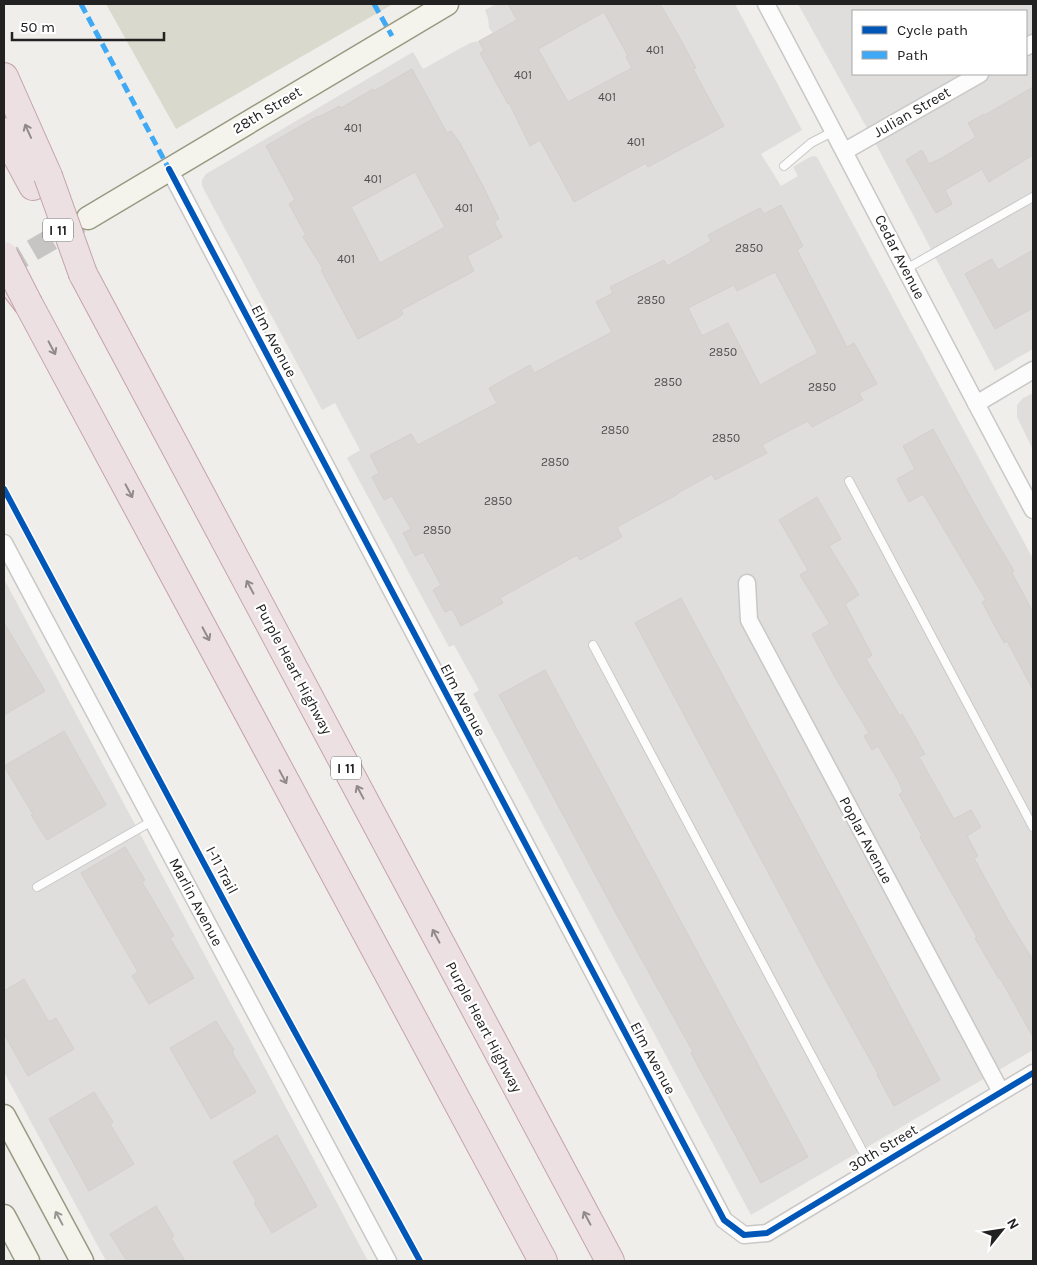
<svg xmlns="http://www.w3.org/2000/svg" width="1037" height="1265" viewBox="0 0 1037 1265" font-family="Karla,sans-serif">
<rect width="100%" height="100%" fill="#f0eeeb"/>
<path fill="#dfdedc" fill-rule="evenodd" d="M496 4H735L802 130 761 154 781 186 798 176 793 167 810 157 814 156 817 157 1033 559V1050L751 1215 473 694 479 690 454 645 449 647 347 458 360 450 335 403 322 410 202 186V180L206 174 413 52 423 69 470 43 479 41 493 33 489 28 488 18 485 10Z
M798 4H1033V349L995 371 879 150ZM853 11H1026V74H853Z
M1033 393V450L1017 417V405L1023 398Z
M4 579 368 1261H106L4 1072Z"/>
<path fill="#d9d9cd" d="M106 4H393L176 129Z"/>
<path fill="#d7d4d2" stroke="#d3d0cc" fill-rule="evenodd" d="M508 4H660L677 33 696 68 693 69 724 126 648 167 646 163 574 202 540 140 530 146 509 103 508 104 480 53 484 51 479 41 517 20ZM604 12 628 56 626 57 632 68 568 102 538 49Z
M412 69 447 133 451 131 458 140 482 184 499 219 494 222 502 237 467 256 474 271 401 310 403 314 399 317 358 339 321 270 323 269 303 237 306 235 289 204 295 200 266 146 318 116 319 117 340 106 341 108 373 89 374 91ZM415 172 445 227 380 263 351 207Z
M1033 87V155L989 182 982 169 945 190 952 204 936 213 906 160 922 150 929 164 942 158 976 137 968 123 984 114 985 115Z
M781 205 803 246 797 250 847 347 854 343 877 384 859 393 863 400 812 427 808 421 790 430 762 445 767 453 715 480 712 474 678 493V494L617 527 622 537 580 560 577 555 500 598 503 603 461 626 452 609 445 612 433 590 441 585 423 552 415 556 403 533 411 529 392 496 384 500 372 477 379 473 370 455 411 434 418 445 497 403 489 388 530 365 534 373 612 332 596 302 613 293 610 287 664 260 667 266 694 251 711 241 708 235 760 208 764 214ZM775 272 818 353 760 385 728 323 702 336 688 308 734 285 737 291Z
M1033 250V308L995 329 965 274 992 259 998 270Z
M933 429 984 521 1014 571 1012 573 1033 612V690L1007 641 1004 643 982 602 986 600 923 494 909 502 897 479 915 469 903 446Z
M817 497 841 539 829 546 859 595 845 604 872 655 866 659 900 716 902 714 925 754 919 757 954 819 971 810 981 827 967 836 978 856 974 858 1007 918 1033 960V1037L1000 978 999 979 975 938 977 937 920 837 922 836 899 794 903 792 899 782 878 746 872 750 864 736 869 733 835 677 812 634 830 624 800 575 808 570 779 520Z
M681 598 940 1080 894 1106 877 1075 878 1074 824 977 635 623Z
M4 623 45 691 4 715Z
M545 670 808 1157 761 1183 691 1053 693 1052 607 897 499 695Z
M64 731 106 805 47 840 31 815 33 814 4 766Z
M125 847 145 880 142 882 174 936 170 938 194 978 149 1004 132 976 138 972 81 873Z
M24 979 49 1022 56 1018 74 1049 28 1076 4 1034V991Z
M216 1021 234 1050 232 1052 256 1092 211 1119 170 1048Z
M94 1092 113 1122 110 1124 134 1164 89 1191 49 1119Z
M277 1135 317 1206 272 1233 254 1203 256 1201 233 1162Z
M156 1206 174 1236 171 1238 185 1261H127L110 1234Z"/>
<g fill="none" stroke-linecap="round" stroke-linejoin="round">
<path stroke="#c7c5c3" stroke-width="22" stroke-dasharray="22 11" stroke-linecap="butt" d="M4 267 81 222"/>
<defs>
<path id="lane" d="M784 166 811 143 834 131
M906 269 1033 197
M849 481 1033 827
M593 645 872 1169
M37 887 152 821"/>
<path id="street" d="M766 4C856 172 942 342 1033 510
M1026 47 1033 43
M845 151 980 74
M169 169 724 1220 744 1235 767 1233 1033 1073
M976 404 1033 370
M4 543 388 1261
M747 583 749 620 1001 1092"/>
<path id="secondary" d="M88 218 447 4
M4 1116 82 1261
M4 1216 28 1261"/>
<path id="highway" d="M4 77 48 176
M4 132 33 186
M83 274 610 1261
M15 287 29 305 543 1261"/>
</defs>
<use href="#lane" stroke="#c9c8c7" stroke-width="10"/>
<use href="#street" stroke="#c9c8c7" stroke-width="19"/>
<use href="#secondary" stroke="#999a82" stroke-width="25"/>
<use href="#highway" stroke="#c5a2ac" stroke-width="30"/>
<use href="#lane" stroke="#fdfcfc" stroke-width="8"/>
<use href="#street" stroke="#fdfcfc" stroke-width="16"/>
<use href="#secondary" stroke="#f4f4ed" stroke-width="22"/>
<use href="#highway" stroke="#ece0e2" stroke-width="28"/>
<defs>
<path id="highway-bridge" d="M48 176 83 274
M4 256 29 305"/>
</defs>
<use href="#highway-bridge" stroke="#c5a2ac" stroke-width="30" stroke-linecap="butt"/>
<use href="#highway-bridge" stroke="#ece0e2" stroke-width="28"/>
<path stroke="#3fa9f5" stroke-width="5" stroke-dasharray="10 5" stroke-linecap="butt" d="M81 4 169 169
M374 4 392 36"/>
<defs>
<path id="cycleway" d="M169 169 724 1220 744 1235 767 1233 1033 1073
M4 489 255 959 420 1261"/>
</defs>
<use href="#cycleway" stroke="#fff" stroke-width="9"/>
<use href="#cycleway" stroke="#0057b8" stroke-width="6"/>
</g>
<defs><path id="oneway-shaft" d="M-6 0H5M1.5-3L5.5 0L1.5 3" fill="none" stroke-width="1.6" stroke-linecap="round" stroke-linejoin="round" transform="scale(1.25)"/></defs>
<g stroke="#918a8c">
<use href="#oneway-shaft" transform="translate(28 131) rotate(-114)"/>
<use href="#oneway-shaft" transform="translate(52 348) rotate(62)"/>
<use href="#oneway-shaft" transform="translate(129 491) rotate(62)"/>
<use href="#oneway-shaft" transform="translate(250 587) rotate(-118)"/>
<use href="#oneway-shaft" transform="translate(206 634) rotate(62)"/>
<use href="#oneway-shaft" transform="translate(283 777) rotate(62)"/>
<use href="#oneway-shaft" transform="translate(360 792) rotate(-118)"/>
<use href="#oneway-shaft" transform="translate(436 936) rotate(-118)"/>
<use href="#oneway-shaft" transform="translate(587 1218) rotate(-118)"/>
</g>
<use stroke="#969692" href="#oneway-shaft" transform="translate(59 1218) rotate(-118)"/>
<g text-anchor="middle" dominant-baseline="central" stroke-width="4.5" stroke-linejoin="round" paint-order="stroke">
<g font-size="12" fill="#4f4e4e">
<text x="655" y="50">401</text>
<text x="523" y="75">401</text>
<text x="607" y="97">401</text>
<text x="353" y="128">401</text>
<text x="636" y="142">401</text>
<text x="373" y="179">401</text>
<text x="464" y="208">401</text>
<text x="749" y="248">2850</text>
<text x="346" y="259">401</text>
<text x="651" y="300">2850</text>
<text x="723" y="352">2850</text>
<text x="668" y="382">2850</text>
<text x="822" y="387">2850</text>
<text x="615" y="430">2850</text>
<text x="726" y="438">2850</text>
<text x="555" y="462">2850</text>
<text x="498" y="501">2850</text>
<text x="437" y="530">2850</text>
</g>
<g fill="#fff" stroke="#646464" stroke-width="1">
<rect x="43" y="218.5" width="30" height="23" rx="4"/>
<rect x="331" y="756.5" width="30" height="23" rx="4"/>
</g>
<g font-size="14" font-weight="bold" fill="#222">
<text x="58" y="230">I 11</text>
<text x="346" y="768">I 11</text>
</g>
<g font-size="15" fill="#222" stroke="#fff">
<text transform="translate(267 110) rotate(-31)">28th Street</text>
<text transform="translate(912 112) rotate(-30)">Julian Street</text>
<text transform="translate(900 257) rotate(63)">Cedar Avenue</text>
<text transform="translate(274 341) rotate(62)">Elm Avenue</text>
<text transform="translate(294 669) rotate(62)">Purple Heart Highway</text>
<text transform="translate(463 700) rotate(62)">Elm Avenue</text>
<text transform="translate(866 840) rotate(62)">Poplar Avenue</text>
<text transform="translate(222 870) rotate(62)">I-11 Trail</text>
<text transform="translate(196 902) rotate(62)">Marlin Avenue</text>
<text transform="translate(484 1027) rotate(62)">Purple Heart Highway</text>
<text transform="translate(653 1058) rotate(62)">Elm Avenue</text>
<text transform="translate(883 1148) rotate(-31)">30th Street</text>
</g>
</g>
<rect width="1037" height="1265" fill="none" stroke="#222222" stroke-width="10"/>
<rect x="852" y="10" width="175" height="65" fill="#ffffff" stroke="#a7a7a7"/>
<rect x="862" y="26" width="25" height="8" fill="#0057b8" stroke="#a7a7a7"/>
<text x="897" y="35" font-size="15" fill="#222222">Cycle path</text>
<rect x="862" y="51" width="25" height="8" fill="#3fa9f5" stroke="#a7a7a7"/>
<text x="897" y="60" font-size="15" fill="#222222">Path</text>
<g transform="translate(1002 1230) rotate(60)" stroke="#ffffff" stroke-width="4" paint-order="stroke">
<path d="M0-4L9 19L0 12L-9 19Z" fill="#222222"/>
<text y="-8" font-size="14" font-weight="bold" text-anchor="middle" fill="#222222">N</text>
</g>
<path d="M12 32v8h152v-8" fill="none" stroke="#222222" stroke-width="2.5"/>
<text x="20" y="32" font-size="15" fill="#222222" stroke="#ffffff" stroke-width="4" paint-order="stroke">50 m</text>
</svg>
